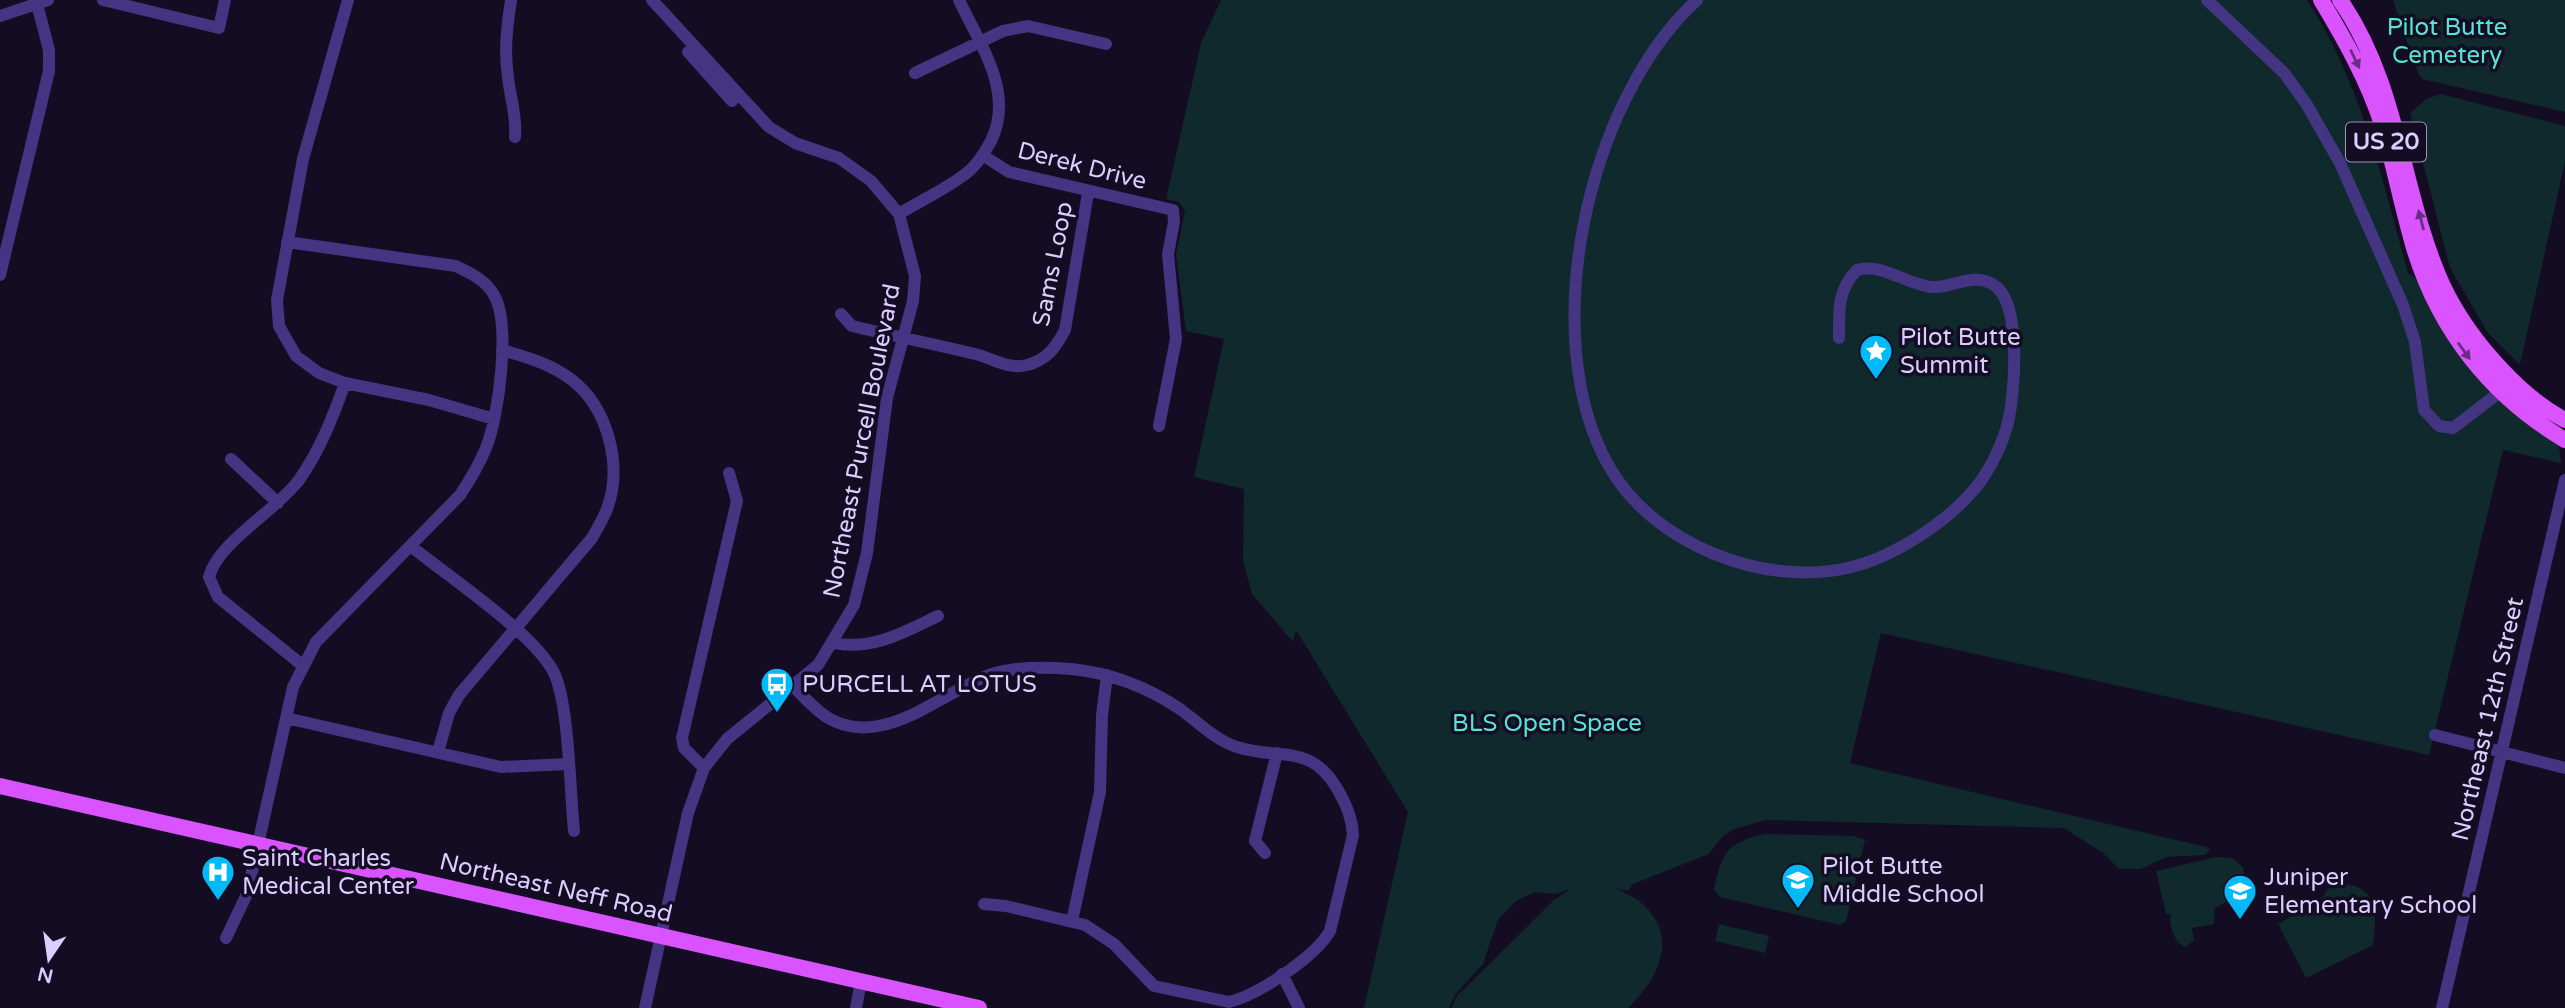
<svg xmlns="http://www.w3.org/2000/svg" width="2565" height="1008" viewBox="0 0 2565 1008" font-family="'Varela Round',sans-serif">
<rect width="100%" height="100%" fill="#130c22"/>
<path fill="#0f292c" d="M1221 0H2307C2361 82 2382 179 2408 273L2416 278C2452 353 2488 402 2559 446L2561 463 2503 450 2429 755 1881 633 1850 763 2210 848 2205 855 2166 857 2141 869H2119L2103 853 2064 828 1766 820 1734 829 1723 836 1709 854 1633 884 1628 891 1616 888C1623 893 1632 895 1639 901 1681 935 1659 978 1628 1008H1451L1457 996 1554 900 1571 889 1555 894 1535 892 1516 901 1498 920 1483 964 1455 995 1449 1008H1364L1408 812 1296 630 1293 642 1252 594 1243 561 1244 489 1194 477 1224 339 1186 331 1176 254 1185 211 1179 202 1166 199 1201 43Z
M2393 0H2565V112L2422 79 2414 65Z
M2441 94 2565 126V161L2520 365 2488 333 2450 268 2410 113 2426 99Z
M1764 834 1854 836 1865 840 1846 922 1840 925 1720 897 1714 890C1721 853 1727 843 1764 834Z
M2216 857 2232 858 2243 867 2246 881 2241 893 2214 909V924L2192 928 2194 941 2184 947C2173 939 2170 928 2170 914H2166L2156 871Z
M2337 883C2379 885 2377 912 2373 945L2306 978 2278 924 2324 896 2329 886Z
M1719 924 1769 936 1765 953 1715 941Z"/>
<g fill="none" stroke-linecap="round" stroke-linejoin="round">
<path stroke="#443583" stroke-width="12" d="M103 0 219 28 225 0
M348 0 303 159 277 300 279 326 296 356 319 373 345 383 429 400 494 419
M511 0C507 26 504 51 508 77 510 98 517 115 515 137
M1697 0C1588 99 1534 338 1610 468 1654 544 1763 587 1847 568 1893 558 1948 522 1977 486 1991 468 2003 443 2008 422 2015 393 2022 302 1994 285 1973 271 1952 289 1931 287 1905 284 1884 263 1857 270 1837 290 1839 312 1839 338
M2207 0 2285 74 2307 105 2340 163 2403 305 2415 342 2424 410 2439 426 2453 428 2500 392
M0 16 48 0
M688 52 732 101
M915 73 1003 31 1028 26 1106 44
M984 156 1009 172 1173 210 1174 222 1168 254 1176 339 1159 426
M899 214C920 201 944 190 964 175 976 167 984 154 991 141 1015 92 980 45 959 0
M0 275 49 71V50L36 0
M841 314 852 326C893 336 934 344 975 354 992 358 1008 370 1027 365 1047 360 1056 347 1065 330L1088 193
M231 459 278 503
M412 547C449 577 538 636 555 675 569 708 570 792 574 831
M834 643C872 651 905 632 938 616
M302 665 218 597 209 577C218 542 276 511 299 480 320 450 333 417 345 383
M794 687C805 698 816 711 830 719 885 749 943 691 992 674 1017 666 1046 667 1071 669 1111 673 1147 687 1180 709 1198 722 1215 740 1237 747 1281 761 1310 742 1338 790 1346 805 1352 817 1353 835L1330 931C1315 957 1258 995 1229 1002L1154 986 1114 944 1085 925 1006 906 984 904
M286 718 501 767 568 764
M2435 735 2565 768
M438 752 449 713 459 695 592 538C597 529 603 519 607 509 623 466 608 408 572 380 551 364 527 357 502 350
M704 768 684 748 682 738 737 501 729 473
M1265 853 1255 841 1277 753
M1072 921 1100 792 1102 715 1107 675
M226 938 247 894 293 687 316 642 460 495C470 480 479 465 486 448 499 416 511 324 494 295 486 280 470 273 456 266L287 242
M1282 974 1299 1008
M645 1008 688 813 704 768 727 739 818 665 854 605 867 553 887 398 913 301 915 276 899 214 871 181 839 158 795 143 769 127 652 0
M856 1008 861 981
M2442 1008 2565 480"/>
<path stroke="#d954ff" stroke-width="16" d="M2321 0C2345 40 2367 79 2382 124 2394 165 2402 207 2414 248 2439 330 2491 396 2565 440
M2340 0C2400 87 2401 193 2442 284 2457 316 2479 346 2503 371 2521 390 2542 408 2565 420
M0 786 979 1008"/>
</g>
<defs><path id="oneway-solid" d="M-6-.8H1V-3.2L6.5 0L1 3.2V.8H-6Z" transform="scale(1.75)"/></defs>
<g fill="#6c2c85">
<use href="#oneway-solid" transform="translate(2355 59) rotate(64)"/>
<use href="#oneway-solid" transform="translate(2421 220) rotate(-105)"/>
<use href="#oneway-solid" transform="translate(2464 351) rotate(54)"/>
</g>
<defs>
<symbol id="sight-pin" viewBox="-11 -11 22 30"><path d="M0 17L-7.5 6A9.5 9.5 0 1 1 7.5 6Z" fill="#00b9f8" stroke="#130c22"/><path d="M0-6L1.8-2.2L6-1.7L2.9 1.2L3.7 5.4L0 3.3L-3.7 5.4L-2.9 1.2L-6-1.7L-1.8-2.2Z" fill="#fff"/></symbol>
<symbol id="bus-pin" viewBox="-11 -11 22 30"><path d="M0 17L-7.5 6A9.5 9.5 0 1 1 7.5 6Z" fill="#00b9f8" stroke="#130c22"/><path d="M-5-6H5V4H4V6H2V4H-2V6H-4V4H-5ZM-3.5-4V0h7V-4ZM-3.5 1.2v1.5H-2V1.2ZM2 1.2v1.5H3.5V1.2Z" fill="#fff"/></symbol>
<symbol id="hospital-pin" viewBox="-11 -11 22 30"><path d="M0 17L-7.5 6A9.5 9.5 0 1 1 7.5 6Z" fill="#00b9f8" stroke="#130c22"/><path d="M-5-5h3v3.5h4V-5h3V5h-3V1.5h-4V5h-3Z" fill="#fff"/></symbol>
<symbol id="school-pin" viewBox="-11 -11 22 30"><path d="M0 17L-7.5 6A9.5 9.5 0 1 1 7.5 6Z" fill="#00b9f8" stroke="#130c22"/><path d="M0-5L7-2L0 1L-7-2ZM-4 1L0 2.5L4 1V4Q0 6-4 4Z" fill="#fff"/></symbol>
</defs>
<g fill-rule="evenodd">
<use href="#sight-pin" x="1857" y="332" width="38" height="52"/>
<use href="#bus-pin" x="758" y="665" width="38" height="52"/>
<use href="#hospital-pin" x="199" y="853" width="38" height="52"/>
<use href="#school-pin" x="1779" y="861" width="38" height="52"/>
<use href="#school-pin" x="2221" y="872" width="38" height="52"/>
</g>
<g text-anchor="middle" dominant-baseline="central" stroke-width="7" stroke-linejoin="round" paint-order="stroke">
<rect fill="#130c22" stroke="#9f93bd" stroke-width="2" x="2346" y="122.5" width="80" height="39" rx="5"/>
<g font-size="23" font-weight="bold" fill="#dbcdff">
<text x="2386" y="142">US 20</text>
</g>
<g font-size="24" fill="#55e4d6" stroke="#130c22">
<text x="2447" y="27">Pilot Butte<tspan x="2447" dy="28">Cemetery</tspan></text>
<text x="1547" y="723">BLS Open Space</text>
</g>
<g font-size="24" fill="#dbcdff" stroke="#130c22">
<text transform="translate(1082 166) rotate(14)">Derek Drive</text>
<text transform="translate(1053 264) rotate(-79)">Sams Loop</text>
<text transform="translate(862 441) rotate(-79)">Northeast Purcell Boulevard</text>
<text transform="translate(2488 719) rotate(-77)">Northeast 12th Street</text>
<text transform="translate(556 888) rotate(13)">Northeast Neff Road</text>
</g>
<g font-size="24" fill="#dbcdff" stroke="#130c22" text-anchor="start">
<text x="1900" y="337">Pilot Butte<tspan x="1900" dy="28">Summit</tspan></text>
<text x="802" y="684">PURCELL AT LOTUS</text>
<text x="242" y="858">Saint Charles<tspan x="242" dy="28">Medical Center</tspan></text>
<text x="1822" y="866">Pilot Butte<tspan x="1822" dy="28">Middle School</tspan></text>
<text x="2264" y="877">Juniper<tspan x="2264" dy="28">Elementary School</tspan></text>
</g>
</g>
<g transform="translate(49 959) rotate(193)" stroke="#130c22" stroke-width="5" paint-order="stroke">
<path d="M0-5L12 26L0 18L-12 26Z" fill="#dbcdff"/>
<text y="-10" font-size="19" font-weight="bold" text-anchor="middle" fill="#dbcdff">N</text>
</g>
</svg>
